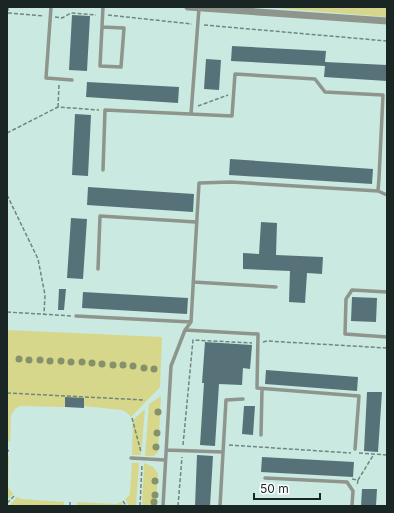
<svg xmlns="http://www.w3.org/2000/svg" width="394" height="513" viewBox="0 0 394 513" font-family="Inter,sans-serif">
<rect width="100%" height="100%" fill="#cae9e1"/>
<path fill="#d6d78b" d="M263 7H387V17Z
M7 330 162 337 160 387 131 417 126 412 122 410 65 404V407L20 406 15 409 11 415 10 442H7Z
M161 396 158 452 154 456H145L149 404Z
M145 409 141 455H132L133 420Z
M7 456H9L8 487 13 494 7 500Z
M132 463H139L136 506H129L125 499 129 496 130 492Z
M144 463 153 467 158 473 156 506H142Z
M17 497 21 499 64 502V506H9Z
M77 502 116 504 121 502 124 506H77Z"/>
<path fill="#567278" d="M72 15 90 16 87 71 69 70Z
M232 46 326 51 325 62 387 65V81L324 77 325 66 231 61Z
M206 59 221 60 219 90 204 89Z
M87 82 179 87 178 103 86 97Z
M75 114 91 115 88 176 72 175Z
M230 159 373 169 372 184 229 175Z
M88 187 194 194 193 212 87 205Z
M71 218 87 219 83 279 67 278Z
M261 222 277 223 276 255 323 257 322 274 307 273 305 303 289 302 290 271 243 269V253L259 254Z
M59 289H66L64 310H58Z
M83 292 188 298 187 314 82 308Z
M352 297 377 298 376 322 351 321Z
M205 342 252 345 250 369 243 368 242 385 219 384 215 446 200 445 204 383H202Z
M266 370 358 377 357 391 265 384Z
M367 392H382L378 452 364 451Z
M65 397 84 398V408L65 407Z
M244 406H255L253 435 242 434Z
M197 455 213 456 210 506H195Z
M262 457 354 462 353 477 261 472Z
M362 489H377L376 506H361Z"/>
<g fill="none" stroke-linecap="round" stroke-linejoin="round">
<path stroke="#718681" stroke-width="1.5" stroke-dasharray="4 2" stroke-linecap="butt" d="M8 7V13L44 16
M108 15 192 24
M55 17 62 18 71 13 96 15
M204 25 387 41
M198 106 228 95
M58 107 59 85
M7 133 58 107 99 110
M7 195 38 259 45 295 44 314
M7 312 71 316
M263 342 267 341 387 348
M7 393 145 400
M132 418 141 452
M183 445 193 340 252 343
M229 445 351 453
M7 450 9 451
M359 453 387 455
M352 479 358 480 357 486
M358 480 374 454
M123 501 126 506
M7 503 15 495
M70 506V502
M140 506 142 464
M178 506 182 457"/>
<path stroke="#8e958d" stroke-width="3.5" d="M51 7 46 78 72 80
M102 27 124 28 121 67 100 66 103 7
M191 114 199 8
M103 170 105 110 232 116 235 74 315 79 325 92 383 95 379 178 378 191
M98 269 100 216 196 222
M193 282 276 287
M387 292 352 290 346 299 345 334 387 337
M76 316 191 322
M185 330 258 334 257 388 359 396 355 449
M261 435 262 389
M166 450 223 452
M131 458 165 460
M265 478 347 482 353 491 352 506
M163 506 171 366 185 330 191 322 199 183 231 182 378 191 387 195
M220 506 226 400 243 399"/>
<path stroke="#8e958d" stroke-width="7" d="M188 7 387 21"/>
</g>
<g fill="#859269">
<circle cx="19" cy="359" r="3.5"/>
<circle cx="29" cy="360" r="3.5"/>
<circle cx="40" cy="360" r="3.5"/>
<circle cx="50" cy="361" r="3.5"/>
<circle cx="61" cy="361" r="3.5"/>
<circle cx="71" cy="362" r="3.5"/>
<circle cx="82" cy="362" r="3.5"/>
<circle cx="92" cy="363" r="3.5"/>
<circle cx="102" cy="364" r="3.5"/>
<circle cx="113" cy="365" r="3.5"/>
<circle cx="123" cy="365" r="3.5"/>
<circle cx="133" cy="366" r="3.5"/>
<circle cx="144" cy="368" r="3.5"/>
<circle cx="154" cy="369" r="3.5"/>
<circle cx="158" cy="412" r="3.5"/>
<circle cx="157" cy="433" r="3.5"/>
<circle cx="156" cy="447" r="3.5"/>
<circle cx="155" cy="481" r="3.5"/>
<circle cx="155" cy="495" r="3.5"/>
<circle cx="154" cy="502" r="3.5"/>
</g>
<rect width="394" height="513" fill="none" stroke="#1a2623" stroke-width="16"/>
<path d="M254 493v6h66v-6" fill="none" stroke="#1a2623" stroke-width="2"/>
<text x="260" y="493" font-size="12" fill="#1a2623" stroke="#ffffff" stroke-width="3" paint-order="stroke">50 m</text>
</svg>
